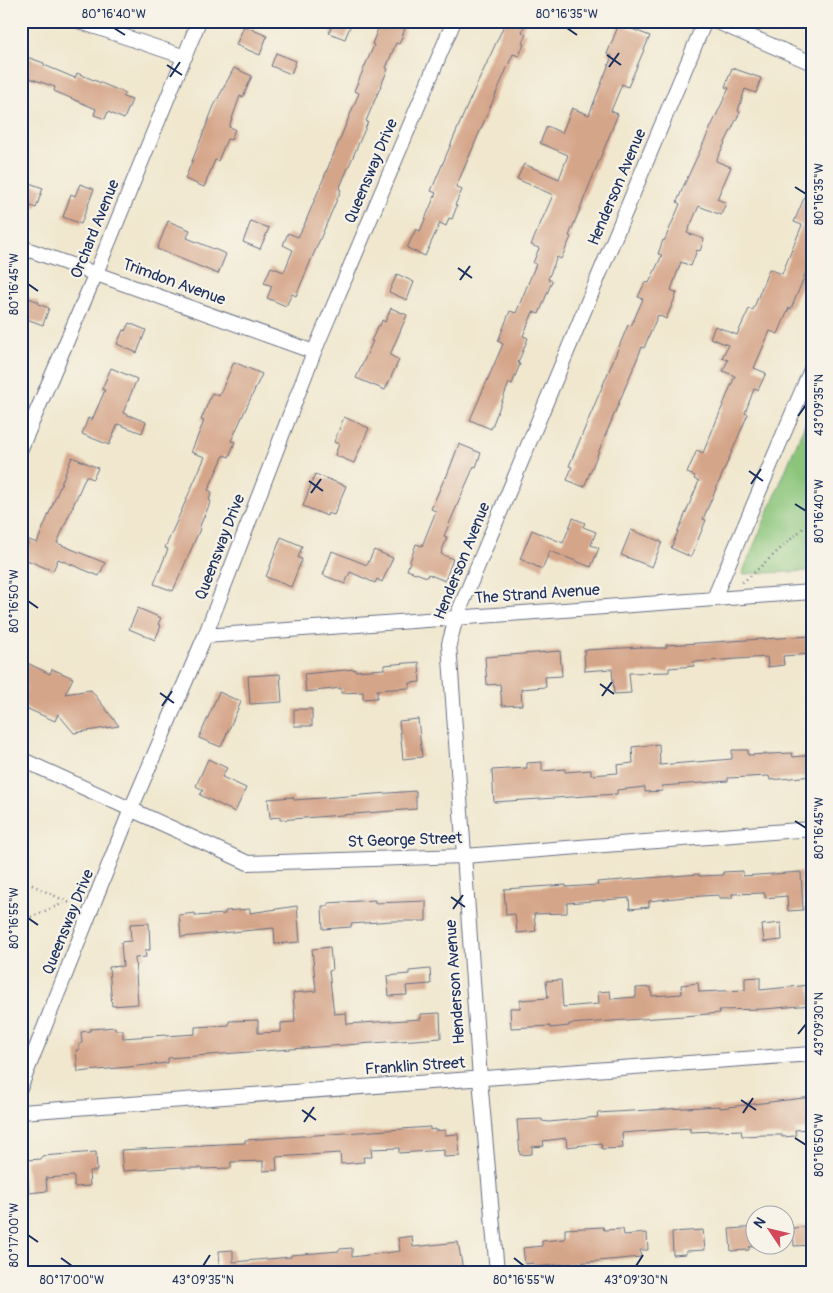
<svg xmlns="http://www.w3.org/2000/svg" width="833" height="1293" viewBox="0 0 833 1293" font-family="Pangolin,sans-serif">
<rect width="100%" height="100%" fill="#f7f3e8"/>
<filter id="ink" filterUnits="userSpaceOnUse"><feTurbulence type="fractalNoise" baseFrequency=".02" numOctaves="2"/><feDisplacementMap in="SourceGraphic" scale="10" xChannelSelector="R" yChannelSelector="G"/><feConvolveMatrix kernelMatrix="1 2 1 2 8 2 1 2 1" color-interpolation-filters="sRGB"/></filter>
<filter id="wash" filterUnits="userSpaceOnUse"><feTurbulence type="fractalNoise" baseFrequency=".0096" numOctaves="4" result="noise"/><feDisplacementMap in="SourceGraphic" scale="20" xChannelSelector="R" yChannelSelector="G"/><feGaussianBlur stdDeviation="1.12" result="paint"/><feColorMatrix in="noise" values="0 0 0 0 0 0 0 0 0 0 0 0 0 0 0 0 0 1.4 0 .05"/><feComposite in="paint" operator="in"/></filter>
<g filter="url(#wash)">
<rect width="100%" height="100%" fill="#f0e7ce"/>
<path fill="#8ac57a" stroke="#527a6c" d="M812 407V571L742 574Z"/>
<g id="blocks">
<path fill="#d5a589" d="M334 21H344L351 24 345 39 329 33Z
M381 21H386L405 29 399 44 396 43 386 68 388 69 366 121 368 122 339 189 341 190 309 265 296 296 292 294 286 306 267 298 272 286 264 283 271 267 284 272 293 250 283 245 288 233 298 237 305 223 359 93 354 91 374 45 372 44Z
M506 21H526L522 32 526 34 522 43 524 44 519 56 513 54 456 187 462 190 455 205 457 206 452 219 449 218 446 226 440 223 425 256 407 248 416 229 420 231 436 193 431 191 468 104Z
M619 24 650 36 628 87 622 84 611 111 618 114 569 236 571 237 561 259 557 257 548 279 552 281 539 314 533 312 523 336 528 338 518 363 520 364 512 384 509 383 491 429 470 420 503 344 498 341 510 311 516 313 536 264 533 263 539 248 531 245 553 195 517 179 524 164 559 179 568 155 540 143 547 126 562 133 572 108 589 115 612 56 607 54Z
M244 26 267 36 260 55 236 45Z
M276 53 296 61 291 74 271 66Z
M21 55 44 63V65L75 78 77 73 125 93 123 97 132 100 124 119 108 112 105 119 94 115 96 109 54 91 55 87 21 75Z
M234 68 252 76 243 97 240 96 229 127 235 129 231 140 227 139 218 161 215 160 204 187 185 179 214 106Z
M732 68 761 78 756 93 745 89 738 111 740 112 716 161 731 167 717 199 726 203 721 215 699 206 687 233 704 239 700 251 697 250 691 266 681 262 671 290 677 293 666 319 658 315 644 348 642 347 584 487 567 480 572 467 569 466 628 325 631 326 643 299 638 297 645 282 649 283 662 255 658 254 663 240 664 241 666 237 680 204 677 202 684 185 729 88 725 87Z
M812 179V258L791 309 789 308 778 334 770 331 754 368 766 373 758 390 754 389 745 413 748 414 703 519 706 520 691 557 671 548 699 481 694 479 695 476 687 473 697 450 703 453 735 376 723 371 728 360 722 358 728 345 710 338 715 326 737 335 749 309 753 310 769 269 782 274 802 225 794 222Z
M21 180 43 188 36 208 21 202Z
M80 184 94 189 81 224 63 217 71 194 75 196Z
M168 221 190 230 187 238 226 254 218 274 157 249Z
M251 221 269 228 260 249 243 242Z
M397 274 414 282 407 300 389 292Z
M21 295 39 302 38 304 49 308 43 325 21 317Z
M391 308 407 315 390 355 399 360 385 390 356 378 373 341H371L378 326H380L382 320 385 322Z
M129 323 146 330 137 353 117 344 123 330 125 331Z
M234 362 262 374 231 441 235 442 229 457 224 455 208 490 212 492 209 500 211 501 199 528 200 529 173 591 154 584 168 549 165 548 205 457 191 452 204 421 201 420 212 393 219 396Z
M111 368 137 379 123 413 146 422 142 433 118 424 109 445 82 434 88 418 92 420 105 390 102 389Z
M344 417 369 428 354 463 335 455 339 444 334 442Z
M459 444 481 453 476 467 474 466 444 536 447 537 441 554 453 559 445 581 428 574 427 577 407 570 416 544 422 546 436 511 431 509 445 477 446 478Z
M72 457 98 468 93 479 86 476 57 543 105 563 99 576 58 559 53 571 22 558 29 540 37 543Z
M315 474 346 486 334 515 328 513 327 516 303 506Z
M573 518 585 523 583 527 596 532 591 545 599 548 591 567 550 551 542 569 520 559 532 530 563 543Z
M631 530 662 542 652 567 621 555Z
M281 537 302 546 298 558 302 559 291 587 266 577Z
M374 550 393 558 382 582 377 579 375 583 350 572 345 584 323 575 332 551 367 565Z
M138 608 161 618 158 624 161 626 155 640 129 629Z
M812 636V654L783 656 784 665 768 667 767 657 693 662 694 666 669 668V672L629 673 631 693 614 694 612 669 585 671 584 650 642 647V648H666V645Z
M560 651 562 676 545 677 546 687 521 689 522 705 502 706 500 684 487 685 485 657Z
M21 660 50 674 52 669 73 678 65 694 91 690 119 726 74 733 58 714 55 721 21 706Z
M419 662 420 682 410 683V688L377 690V698L363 699V692L341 693V688L306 692 304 674 355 669V671L384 669V665Z
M280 674 282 702 250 704 248 676Z
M219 692 241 702 221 747 199 738Z
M294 709H312V726H294Z
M418 719 422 757 403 759 399 721Z
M659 744 660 765 732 759V750H748V755L792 753 793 757 812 755V776L770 780 769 776 728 778V781L662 786 663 791 645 792V787L617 790V794L494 802 492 770 527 768V763L542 762V771L565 769V772L591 770V775L618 773 617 765 633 763 632 747Z
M208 759 227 768 222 777 246 788 235 812 200 795 203 790 196 786Z
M416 791V809L280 820V817L270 818 268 799 293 797 294 800Z
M743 871V876L801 872 803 910 788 911 787 896 765 898V893L732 894V898H719V895L685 897 649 901V907L630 909 629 898 567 903V913L534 914 536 931 517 933 515 914 506 915 504 889 566 885V887L598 885 597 882 699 874V876L723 875V872Z
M375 900V903L426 901V921H391L351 924V927L323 929 322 906H328V903Z
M297 906 300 942 275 944 274 928 181 937 179 915 195 913V916L225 914V911L250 909V913Z
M149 923 150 950H145L146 957 135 958 138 1004 112 1006 109 967 123 966 121 942 131 941 130 924Z
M781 923 782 940 764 942 762 925Z
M330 947 332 970 329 971 334 1014 346 1013 347 1024 421 1019V1014L440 1013 441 1038 168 1058V1063L78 1072 76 1050H79V1044L82 1043 81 1032 90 1031V1029L115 1027V1030H123V1038L166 1035V1036L195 1034V1027L229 1025V1021L258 1020V1033L281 1032V1023L295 1022 293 993 316 991 312 949Z
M430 969 431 984 406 986 407 995 389 996 387 976 409 974V971Z
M760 977V990L810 985 812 1005 764 1009 719 1010 720 1013 684 1016 569 1024V1026L550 1028V1026L511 1028 510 1008H520V1000L548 998 546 981 561 980 563 1007 599 1004 598 992 610 991 611 999 636 997V988L651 987 652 996 682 994 681 985 698 983 699 992 745 990V978Z
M812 1097V1117H807L808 1129 795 1130 796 1136 782 1137V1135H765L742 1136 741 1130 690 1132V1128L622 1133 623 1148 602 1149 601 1143 567 1147 566 1138 543 1141 544 1146 532 1147V1154L520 1155 517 1120 542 1119V1121L549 1122 598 1117 597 1113 720 1106V1108Z
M430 1127V1130L435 1129V1131L445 1130V1135L458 1134 460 1156 444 1157V1150L399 1153V1148L371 1149 372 1157H363L364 1162 341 1164 340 1153 276 1157 277 1170 263 1171V1161L231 1162V1168L202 1169 201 1168H182V1167L123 1171 121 1150 201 1146V1145L245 1143V1140Z
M96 1152 97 1171H89L90 1186 74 1187V1176L46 1178 47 1191 29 1193 26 1160 42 1159V1156Z
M812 1226V1245L794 1246 793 1228Z
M603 1227 604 1230 623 1229 624 1235 647 1233 648 1250H640L641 1257 534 1267V1263L525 1264 523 1248 542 1246V1241L565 1239V1229Z
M756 1227V1246L749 1247V1250L731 1251 729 1229Z
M703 1230 705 1250 686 1251V1254L673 1255 672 1232Z
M412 1236 413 1247 458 1242 463 1270 442 1272H220L219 1251 233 1250V1262L291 1257V1255L339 1251V1249L352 1248V1257L400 1251 398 1238Z"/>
</g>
</g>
<g filter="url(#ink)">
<use href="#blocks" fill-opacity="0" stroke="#666f85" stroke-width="1"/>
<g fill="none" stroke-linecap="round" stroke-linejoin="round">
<defs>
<path id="street" d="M78 21 185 57
M715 21 812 63
M21 247 314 352
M21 448 96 273 199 21
M714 598 812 367
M205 636 812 592
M21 759 248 863 464 856 812 829
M21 1086 131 809 205 636 314 352 454 21
M21 1112 812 1054
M497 1272 480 1079 449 644 456 618 705 21"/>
</defs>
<use href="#street" stroke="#666f85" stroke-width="16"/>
<path stroke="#666f85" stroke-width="2.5" stroke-dasharray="1 4" stroke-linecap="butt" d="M742 582 748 578 812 520
M21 789 28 778
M21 875 28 883 78 907
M31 917 64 903"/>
<use href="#street" stroke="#fff" stroke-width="14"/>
</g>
</g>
<path fill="none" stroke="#1b2f5e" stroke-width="2" d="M114 28 125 35M567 28 577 35M607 55 621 65M167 65 182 75M609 67 619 53M170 77 180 62M795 187 806 194M458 268 472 278M460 280 470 266M28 284 38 291M798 416 806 405M749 471 763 481M309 481 323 491M751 484 761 469M311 493 321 479M795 504 806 511M28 601 38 608M600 684 614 694M160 693 174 703M602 696 612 682M162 706 172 691M795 821 806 828M451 897 465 907M453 909 463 895M28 918 38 925M798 1034 806 1024M741 1100 756 1110M302 1110 316 1120M743 1113 753 1098M304 1122 314 1107M795 1138 806 1145M28 1235 38 1242M61 1258 72 1266M514 1258 524 1266M203 1266 210 1255M636 1266 643 1255"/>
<g text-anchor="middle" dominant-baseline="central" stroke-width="4.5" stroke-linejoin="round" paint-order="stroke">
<g font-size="16" fill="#1b2f5e" stroke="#f7f3e8">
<text transform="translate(371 171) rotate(-67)">Queensway Drive</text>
<text transform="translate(617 187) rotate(-67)">Henderson Avenue</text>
<text transform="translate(95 229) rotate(-68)">Orchard Avenue</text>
<text transform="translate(174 282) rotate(20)">Trimdon Avenue</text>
<text transform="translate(220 547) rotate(-69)">Queensway Drive</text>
<text transform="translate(462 561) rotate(-68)">Henderson Avenue</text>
<text transform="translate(537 594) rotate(-4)">The Strand Avenue</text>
<text transform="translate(405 840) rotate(-2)">St George Street</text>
<text transform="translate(68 922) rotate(-68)">Queensway Drive</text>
<text transform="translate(455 982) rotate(-94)">Henderson Avenue</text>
<text transform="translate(415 1066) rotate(-4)">Franklin Street</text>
</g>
</g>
<rect width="833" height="1293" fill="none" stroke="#f7f3e8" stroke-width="55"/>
<g transform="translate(770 1230) rotate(305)"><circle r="24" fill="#f7f3e8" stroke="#9fa5b1"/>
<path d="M0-4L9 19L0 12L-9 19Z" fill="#d1495b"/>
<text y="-8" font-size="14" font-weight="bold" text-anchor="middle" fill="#1b2f5e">N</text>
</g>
<rect x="28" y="28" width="778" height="1238" fill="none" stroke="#1b2f5e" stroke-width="2"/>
<g font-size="12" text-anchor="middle" fill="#1b2f5e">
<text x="114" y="18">80°16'40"W</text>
<text x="567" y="18">80°16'35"W</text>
<text transform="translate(819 194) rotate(-90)" y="4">80°16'35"W</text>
<text transform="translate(14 284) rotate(-90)" y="4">80°16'45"W</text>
<text transform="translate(819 405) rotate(-90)" y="4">43°09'35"N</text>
<text transform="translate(819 511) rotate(-90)" y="4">80°16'40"W</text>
<text transform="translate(14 601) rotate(-90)" y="4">80°16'50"W</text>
<text transform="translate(819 828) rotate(-90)" y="4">80°16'45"W</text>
<text transform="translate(14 918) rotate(-90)" y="4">80°16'55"W</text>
<text transform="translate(819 1024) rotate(-90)" y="4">43°09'30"N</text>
<text transform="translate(819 1145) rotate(-90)" y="4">80°16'50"W</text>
<text transform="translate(14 1235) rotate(-90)" y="4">80°17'00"W</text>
<text x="72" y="1284">80°17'00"W</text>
<text x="203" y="1284">43°09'35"N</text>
<text x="524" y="1284">80°16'55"W</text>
<text x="636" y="1284">43°09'30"N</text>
</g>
</svg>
